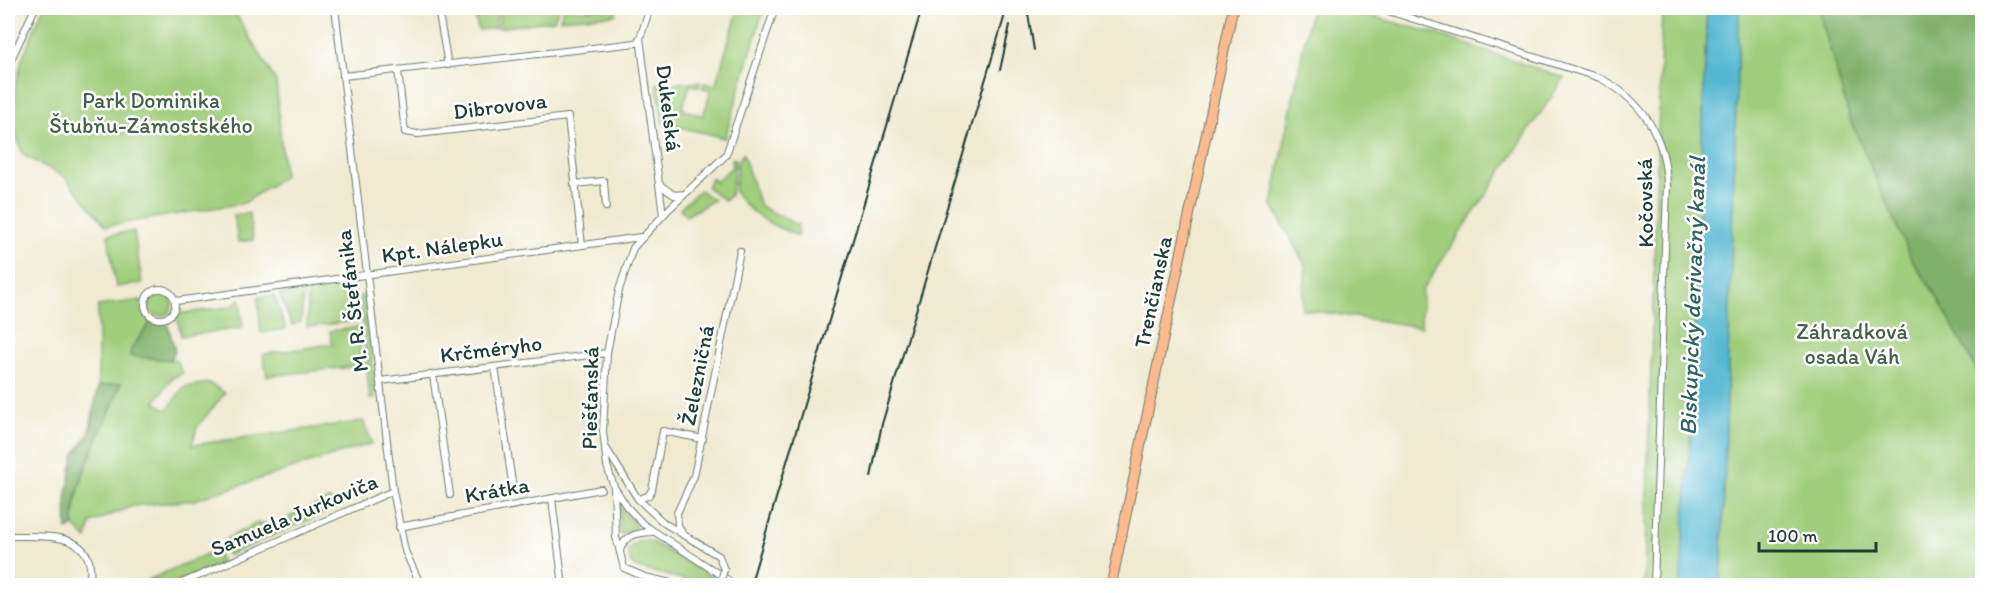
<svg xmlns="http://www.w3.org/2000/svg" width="1990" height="593" viewBox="0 0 1990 593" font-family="Itim,sans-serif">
<rect width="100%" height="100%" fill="#fff"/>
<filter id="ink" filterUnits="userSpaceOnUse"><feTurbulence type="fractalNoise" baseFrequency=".0167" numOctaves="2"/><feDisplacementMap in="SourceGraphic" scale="12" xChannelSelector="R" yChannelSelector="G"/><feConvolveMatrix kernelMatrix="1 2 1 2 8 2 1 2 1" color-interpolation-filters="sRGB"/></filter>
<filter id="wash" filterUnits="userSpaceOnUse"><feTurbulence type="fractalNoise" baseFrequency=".008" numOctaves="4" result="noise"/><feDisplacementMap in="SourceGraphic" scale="24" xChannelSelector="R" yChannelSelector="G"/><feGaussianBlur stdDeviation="1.35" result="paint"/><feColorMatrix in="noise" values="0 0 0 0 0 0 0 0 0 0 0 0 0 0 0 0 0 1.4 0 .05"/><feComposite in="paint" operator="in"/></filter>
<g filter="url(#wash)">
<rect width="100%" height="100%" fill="#efead0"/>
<path fill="#a0ce7b" stroke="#608658" stroke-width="1.5" d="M43 8H232L276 81 284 176 244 203 106 226 65 177 23 155 9 113 22 59Z
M473 8H499L495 28 478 30Z
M502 8H559L554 20 498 28Z
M564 8 583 10 617 8 615 15 560 19Z
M739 8H764L725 138 663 123 657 84 700 82 699 87 690 85 682 109 703 116 711 91 702 88 704 83 715 86Z
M1311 8H1342L1437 34 1564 78 1422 290 1421 327 1302 309 1306 267 1272 205Z
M1662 8H1707L1691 429 1680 585 1644 586Z
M1739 8H1818L1850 119 1911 258 1936 295 1982 380V585L1721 586Z
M743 154 760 206 798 225V236C771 225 750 215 734 191L738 161Z
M732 158 736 159 730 196 724 200 707 187 711 178 715 182 732 167Z
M700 190 714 200 686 216 680 208Z
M249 213 253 240 238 242 234 215Z
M134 231 142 283 116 287 108 235Z
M353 284 358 321 307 327 308 290Z
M304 291 301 322 292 325 279 294Z
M148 304a12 12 0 1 1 24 0a12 12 0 1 1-24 0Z
M274 295 286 329 261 333 258 297Z
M365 295 376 395 374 399H370L360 296Z
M240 299 243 328 181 336 177 314 231 307Z
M141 300V310L150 323 131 349 130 356 176 360 183 373 172 378 155 402 167 410 184 387 209 383 225 393 197 427 192 445 363 421 372 443 194 500 133 506 91 523 87 539 74 526C74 476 105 430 121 384L98 387V306Z
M358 327 361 366 267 376 263 356 265 354 332 344 330 331Z
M328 500 335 502 338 507 228 555 224 548 226 539 258 523 260 525 265 523 271 534 292 525 289 517Z
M619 505 636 527 620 535Z
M640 540 652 542 714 578 707 582 699 580 698 583 637 568 631 564 628 549Z
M216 550 222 563 170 585H145L143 582Z"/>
<path fill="#80b16b" stroke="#507750" stroke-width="1.5" d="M1818 8H1982V380L1936 295 1911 258 1850 119Z
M150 323 168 325 175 351 170 360 130 356 131 349Z
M121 383C106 427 71 479 74 526L67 530 66 499 74 455 89 434 98 387Z"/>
<path fill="#54b8d2" stroke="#3a7a83" stroke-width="1.5" d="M1707 8H1739L1721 585 1680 586 1691 429Z"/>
</g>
<g filter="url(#ink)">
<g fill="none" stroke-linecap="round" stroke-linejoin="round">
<path stroke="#c5c7b1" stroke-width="6" stroke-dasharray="6 3" stroke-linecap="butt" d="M728 580 736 586"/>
<defs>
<path id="minor" d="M335 8 393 491 405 551 421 586
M438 8 448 65
M650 8 640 38 663 215
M1379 8 1600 78C1643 101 1666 138 1667 186L1654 586
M8 66 35 8
M398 70 405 132 418 134 568 117 582 245
M343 76 636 43 640 38
M574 184 604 181 606 207
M660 185 674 195 684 194
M145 304a15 15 0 1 1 30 0a15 15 0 1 1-30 0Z
M176 301 641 237
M495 367 512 482
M433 375 450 495
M380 381 607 353
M606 448 638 499 664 523 719 556 724 570
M614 488 616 537 624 568 645 577 684 586
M552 499 563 586
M638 499 648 496 652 490 663 431 703 439
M399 527 601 489
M683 535 678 525 677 513 694 476 740 251
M8 536C45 537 100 529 89 586
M620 551C624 535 637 533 652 532
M728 580 643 524 627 507 614 487 607 466 603 431 607 353 619 290 633 248 669 209 726 155 775 8
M175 586 393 491"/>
<path id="primary" d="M1111 586 1233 8"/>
</defs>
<use href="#minor" stroke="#687a6b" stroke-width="8"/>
<use href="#primary" stroke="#687a6b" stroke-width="11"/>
<use href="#minor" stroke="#fff" stroke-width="6"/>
<use href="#primary" stroke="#fcba8e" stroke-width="9"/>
<path stroke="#1f3d34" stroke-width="2" d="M1027 8 1034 50
M1000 70 1010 25
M871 477 882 424 1007 8
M750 586 922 8"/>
<defs>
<path id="minor-bridge" d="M720 584 724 570"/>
</defs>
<use href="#minor-bridge" stroke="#687a6b" stroke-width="8" stroke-linecap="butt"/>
<use href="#minor-bridge" stroke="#fff" stroke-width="6"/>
</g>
</g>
<g text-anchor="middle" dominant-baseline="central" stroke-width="5" stroke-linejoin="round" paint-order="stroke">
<g font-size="22" fill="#3f6146" stroke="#fff">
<text x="151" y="100">Park Dominika<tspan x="151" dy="25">Štubňu-Zámostského</tspan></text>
<text x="1852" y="331">Záhradková<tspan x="1852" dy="25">osada Váh</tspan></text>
</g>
<g font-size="22" fill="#1f3d34" stroke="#fff">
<text transform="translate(500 106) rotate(-7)">Dibrovova</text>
<text transform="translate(669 108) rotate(83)">Dukelská</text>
<text transform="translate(1645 203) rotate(-91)">Kočovská</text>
<text transform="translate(442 247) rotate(-8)">Kpt. Nálepku</text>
<text transform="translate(1153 292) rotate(-78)">Trenčianska</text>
<text transform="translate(352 301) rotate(-97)">M. R. Štefánika</text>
<text transform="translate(491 349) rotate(-7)">Krčméryho</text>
<text transform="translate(697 375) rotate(-79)">Železničná</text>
<text transform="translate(590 398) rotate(-89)">Piešťanská</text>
<text transform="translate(497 490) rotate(-10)">Krátka</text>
<text transform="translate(294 515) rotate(-23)">Samuela Jurkoviča</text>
</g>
<g font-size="24" font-style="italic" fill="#2f6263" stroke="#fff">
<text transform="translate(1692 296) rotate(-88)">Biskupický derivačný kanál</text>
</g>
</g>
<rect width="1990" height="593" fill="none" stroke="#fff" stroke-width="30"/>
<path d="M1759 542v9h117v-9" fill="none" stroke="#1f3d34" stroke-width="3"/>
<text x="1768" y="542" font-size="18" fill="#1f3d34" stroke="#ffffff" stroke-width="4.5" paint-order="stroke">100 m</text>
</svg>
